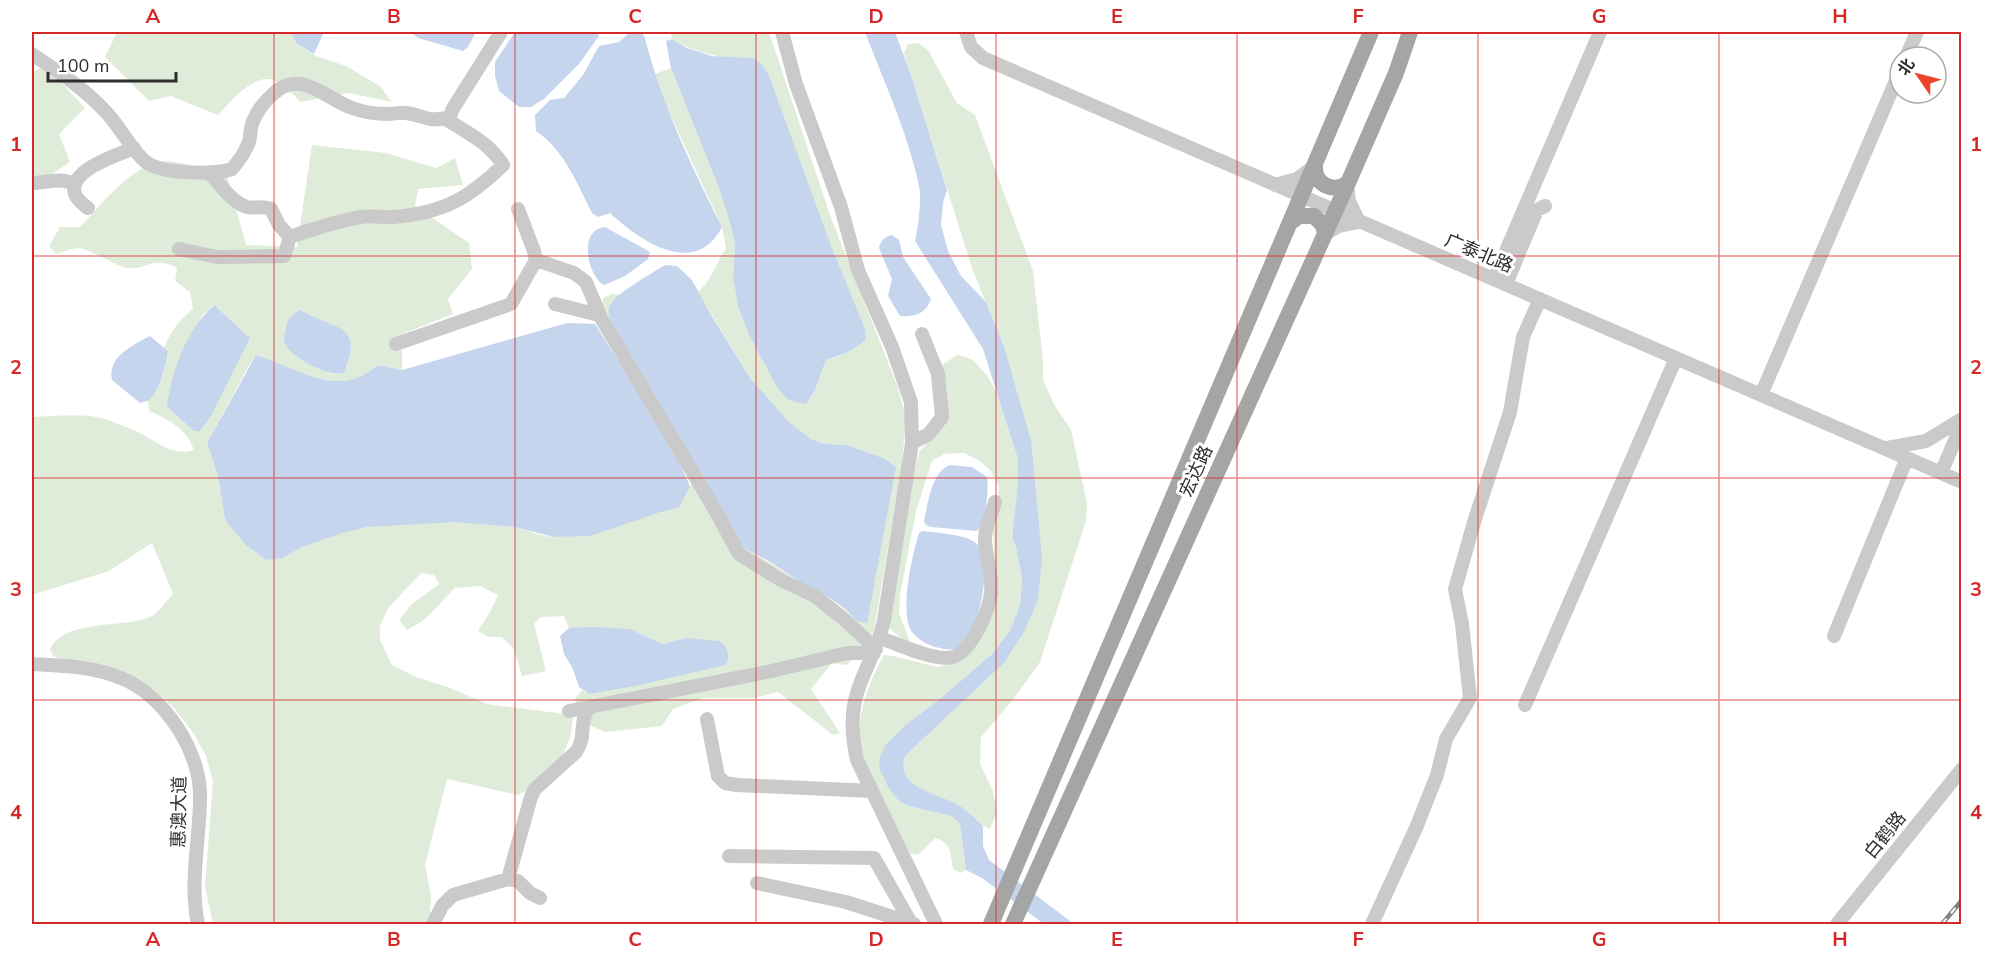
<svg xmlns="http://www.w3.org/2000/svg" width="1993" height="956" viewBox="0 0 1993 956" font-family="'Nunito Sans','Noto Sans SC',sans-serif">
<rect width="100%" height="100%" fill="#fff"/>
<path fill="#e0ecda" fill-rule="evenodd" d="M117 32H291L296 43 316 56 346 66 380 86 392 102 349 93 301 102C293 95 284 85 275 81 254 71 231 102 218 115L171 96 149 101 105 57Z
M671 32H769L831 218 897 385 906 417 902 464 874 630 860 652 847 665 832 663 811 689 840 733 833 735 778 692 754 698H703L673 709 662 726 605 732 582 722 575 699 582 690 589 694 687 638 663 644 630 629 569 628 564 616 541 617 534 624 546 671 522 676 514 649 502 637H488L478 631 491 610 498 595 480 586 455 588 424 620 407 630 399 620 412 604 439 584 434 575 421 573 388 608 380 626V640L392 665 416 677 450 688 487 704 573 715 571 735 560 762 530 789 518 795 447 779 425 865 431 896 430 911 437 924H213L205 887 213 781 206 756 194 734 175 709 153 689 129 677 65 662 53 656 50 649C66 618 121 629 150 617 158 614 166 601 173 594L152 543 109 571 32 595V417C54 416 80 413 102 418 114 422 127 427 138 432 156 441 173 457 194 450 187 429 168 419 149 411L148 401C159 387 167 368 168 351L164 348C171 331 179 320 193 309L190 292 175 281 177 268C153 255 145 271 127 268 113 265 90 249 79 248 72 248 63 252 56 254L49 246 60 227H80C101 205 128 169 159 162 173 158 212 171 227 176L246 245 297 247 312 145 386 153 436 168 455 158 463 185 418 189 415 206 469 243 472 269 448 299 453 314 402 334V370L378 365C372 369 365 375 358 378 324 390 287 364 256 355L248 367 207 443 218 476 225 520 266 560C285 558 288 553 304 546 325 538 348 529 370 527 417 521 468 519 515 527 528 530 542 537 555 537 598 537 637 516 679 508L690 486 696 482 602 305 603 298 612 294 620 295 610 303 745 549C766 559 783 572 802 583 822 595 840 605 857 621L883 458 847 445 825 444 811 439 788 421 750 378 698 292C711 281 717 262 726 248L722 227 666 105 655 74 671 68 720 191 730 223 735 245 733 277 738 307 750 337 777 387 812 398 820 373 827 359 839 357 865 329 753 58C723 59 697 54 672 39ZM213 305 244 332 194 431 167 407 202 316ZM301 310C335 331 365 323 344 373 332 377 319 368 308 363Z
M918 43 928 50 957 103 975 115 1033 271 1043 361V380L1055 406 1071 430 1087 503 1086 521 1040 662 1012 701 981 737 980 764 993 791 997 812 990 829C978 825 970 813 959 806 944 797 908 790 904 770 903 766 904 760 905 756L1004 663 1023 634 1031 440 1004 346 973 271 904 53 908 44Z
M45 65 85 108 59 134 70 162 32 187V73Z
M957 355 966 357 974 361 987 375 999 397 1018 459V484L1012 537 1016 547 1022 579 1020 605 1010 631 991 655 941 698 903 727 886 744 908 806 951 816 960 824 966 870 961 873 953 869C951 855 951 842 935 838L918 855 910 853 864 762C852 726 866 687 884 655L893 656 938 667 953 664 966 655 996 591 993 532 999 486 990 470 980 461 964 453 944 454 932 461 916 511 900 595 899 613 910 642 902 639 889 628 890 602 912 481 919 452 942 426V365Z"/>
<path fill="#c5d5ed" d="M291 32H324L314 54 296 43Z
M410 32H476L468 47 463 51 418 38Z
M515 32H598L599 36 579 64 544 99 531 107H519L499 91 495 76V62Z
M636 32 644 35C661 102 691 166 722 227 695 279 640 241 610 213L598 217 592 213C577 183 564 150 536 131L535 115 550 100 564 98 583 75 599 46 619 42 628 34Z
M865 32H895L910 72 947 190 943 203 941 225 948 251 961 276 986 302 1004 346 1031 440 1042 558 1038 600 1023 634 1004 663 905 756C904 760 903 766 904 770 907 789 943 796 958 805 967 810 975 819 983 826V846L989 860 1074 924H1044L982 878 966 870 960 824 951 816 908 806 898 800 888 787 879 768 880 757 886 744 903 727 941 698 991 655 1010 631 1020 605 1022 579 1016 547 1012 537 1018 484V459L983 349 915 241C918 230 922 196 919 186 908 133 884 82 865 32Z
M672 39 687 48 712 56 753 58 762 64 769 76 830 243 865 329 866 339C854 350 842 356 827 359 819 373 817 393 806 404L794 402 786 398 777 387 750 337 738 307 733 277 735 245 730 223 720 191 671 68 666 41Z
M605 227 650 252 648 259 625 276 604 285C587 276 578 229 605 227Z
M892 235 899 240 903 257 931 299C926 314 915 317 900 316L888 296 892 279 879 248C881 240 884 237 892 235Z
M665 265 677 266 692 280 710 313 750 378 788 421 811 439 825 444 847 445 883 458 896 467 867 623 857 621 845 609 824 594 802 583 767 560 745 549 733 536 611 323C609 317 607 312 610 305 615 294 654 272 665 265Z
M214 305 250 338 211 416 200 431H194L167 407C172 369 186 331 214 305Z
M301 310C335 331 365 322 344 373 331 378 292 358 286 345 282 339 285 333 286 327 289 317 292 314 301 310Z
M567 323 595 324 671 444 690 486 679 508 661 512 590 536 554 537 515 527 455 522 368 527 342 533 302 547 282 558 266 560 246 545 225 520 218 476 207 443 256 355C287 364 324 390 357 378 365 375 372 369 378 365L402 370Z
M150 336 168 351C167 363 159 392 149 400 148 401 142 402 140 403L112 380C107 357 133 345 150 336Z
M950 465 972 467 987 477C989 488 986 523 977 531L931 527 926 525 924 521C928 504 931 472 950 465Z
M922 531C936 533 965 534 976 543 995 559 979 631 961 646 954 652 943 649 935 647 928 645 917 639 912 632 899 612 912 556 919 533Z
M596 627 630 629 663 644 686 638 719 641 725 646 729 656 726 665 635 686 589 694 579 687 573 669 564 654 560 636 569 628Z"/>
<g fill="none" stroke-linecap="round" stroke-linejoin="round">
<path stroke="#cacaca" stroke-width="14" d="M782 32 796 84 841 207 858 270 892 347 911 402 912 443 884 620C879 645 866 666 858 690 850 713 852 738 857 760L936 924
M966 32 971 47 983 58 1962 482
M32 54C57 71 84 88 105 111 119 125 132 151 146 162 161 174 214 175 232 169 239 161 245 152 249 142 251 134 250 126 254 119 258 110 265 101 273 94 301 68 326 99 352 108 363 112 376 114 388 114 394 114 400 112 406 113 427 116 428 123 450 117
M1906 57 1917 32
M32 183C46 183 62 176 75 185
M1275 185 1297 179 1313 167
M88 208C83 204 77 200 75 194 67 170 118 155 134 148
M1325 234 1339 226 1359 222 1349 201 1347 185
M290 237C313 229 337 221 361 217 372 215 383 218 393 217 443 213 468 199 503 165 490 144 470 134 449 121L452 110 501 32
M179 249 217 257 284 256 290 237 279 225 271 209C263 205 255 209 247 207 233 203 219 184 210 173
M536 260 574 273 586 282 601 318 715 510 739 554 781 580 815 596 845 620 876 649
M1494 279 1600 32
M1506 284 1537 210 1545 206
M555 304 599 315
M396 344 511 304 536 260 534 251 518 209
M1761 395 1900 71
M912 443 929 434 942 417 938 374 922 334
M1887 448 1926 441 1962 419
M1941 473 1962 424
M1834 636 1907 458
M880 638C901 645 924 657 947 658 969 658 989 612 991 593 993 574 985 556 985 538 985 527 992 513 995 502
M32 664C62 666 93 666 121 678 164 695 201 752 200 797 200 840 189 882 198 924
M1525 705 1676 358
M569 711 772 671 847 653H874
M707 719 718 776 725 783 737 785 872 791
M729 856 874 858 911 923
M508 879 531 797 535 789 576 752C587 736 578 725 589 707
M757 883 846 902 914 924
M433 924 442 906 453 895 508 879 518 881 530 893 540 898
M1372 924 1416 828 1437 775 1446 739 1470 698 1462 624 1455 589 1475 519 1510 412 1523 337 1540 299
M1837 924 1962 769"/>
<path stroke="#a5a5a5" stroke-width="16" d="M1315 166C1314 184 1333 194 1348 183
M1291 222 1299 216H1314L1323 225 1325 234
M991 924 1371 32
M1013 924 1348 183 1396 73 1410 32"/>
<defs>
<path id="rail" d="M1942 924 1962 900"/>
</defs>
<use href="#rail" stroke="#828282" stroke-width="4.5"/>
<use href="#rail" stroke="#fff" stroke-width="2" stroke-dasharray="7" stroke-linecap="butt"/>
</g>
<path fill="none" stroke="#d62828" stroke-width="1.5" stroke-opacity="0.55" d="M274 32V924M515 32V924M756 32V924M996 32V924M1237 32V924M1478 32V924M1719 32V924M32 256H1962M32 478H1962M32 700H1962"/>
<g text-anchor="middle" dominant-baseline="central" stroke-width="6" stroke-linejoin="round" paint-order="stroke">
<g font-size="18" fill="#2d2d2d" stroke="#fff">
<text transform="translate(1479 253) rotate(23)">广泰北路</text>
<text transform="translate(1196 471) rotate(-66)">宏达路</text>
<text transform="translate(179 812) rotate(-89)">惠澳大道</text>
<text transform="translate(1885 835) rotate(-51)">白鹤路</text>
</g>
</g>
<rect width="1993" height="956" fill="none" stroke="#ffffff" stroke-width="66"/>
<g transform="translate(1918 75) rotate(305)"><circle r="28" fill="#ffffff" stroke="#ababab" stroke-width="1.5"/>
<path d="M0-4.5L10 22L0 15L-10 22Z" fill="#ee4326"/>
<text y="-9" font-size="16" font-weight="bold" text-anchor="middle" fill="#2d2d2d">北</text>
</g>
<path d="M48 72v9h128v-9" fill="none" stroke="#2d2d2d" stroke-width="3"/>
<text x="57" y="72" font-size="18" fill="#2d2d2d" stroke="#ffffff" stroke-width="4.5" paint-order="stroke">100 m</text>
<rect x="33" y="33" width="1927" height="890" fill="none" stroke="#d62828" stroke-width="2"/>
<g font-size="20" text-anchor="middle" font-weight="bold" fill="#d62828">
<text x="153" y="23">A</text>
<text x="394" y="23">B</text>
<text x="635" y="23">C</text>
<text x="876" y="23">D</text>
<text x="1117" y="23">E</text>
<text x="1358" y="23">F</text>
<text x="1599" y="23">G</text>
<text x="1840" y="23">H</text>
<text x="16" y="151">1</text>
<text x="1976" y="151">1</text>
<text x="16" y="374">2</text>
<text x="1976" y="374">2</text>
<text x="16" y="596">3</text>
<text x="1976" y="596">3</text>
<text x="16" y="819">4</text>
<text x="1976" y="819">4</text>
<text x="153" y="946">A</text>
<text x="394" y="946">B</text>
<text x="635" y="946">C</text>
<text x="876" y="946">D</text>
<text x="1117" y="946">E</text>
<text x="1358" y="946">F</text>
<text x="1599" y="946">G</text>
<text x="1840" y="946">H</text>
</g>
</svg>
